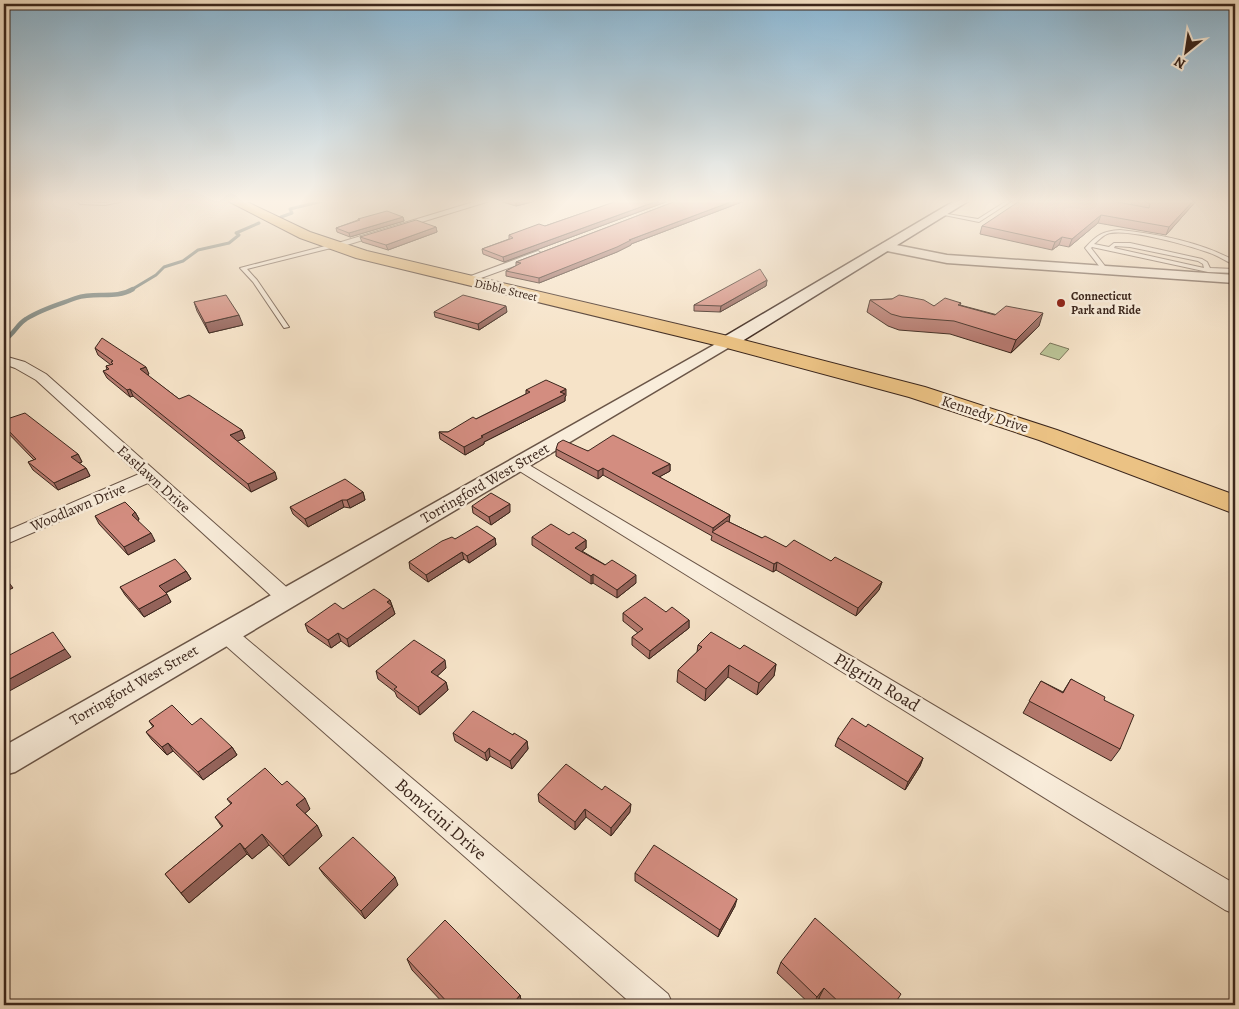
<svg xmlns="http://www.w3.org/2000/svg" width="1239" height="1009" viewBox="0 0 1239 1009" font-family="Alegreya,serif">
<rect width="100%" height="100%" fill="#f6e3c8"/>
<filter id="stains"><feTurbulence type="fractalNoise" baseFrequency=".004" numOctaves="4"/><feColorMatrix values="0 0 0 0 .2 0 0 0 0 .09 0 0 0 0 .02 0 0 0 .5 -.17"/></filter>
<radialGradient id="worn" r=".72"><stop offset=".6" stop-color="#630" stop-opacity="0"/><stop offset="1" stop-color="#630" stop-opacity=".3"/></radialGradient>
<path fill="#bbc497" stroke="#7b755a" d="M1050 343 1069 349 1059 360 1040 354Z"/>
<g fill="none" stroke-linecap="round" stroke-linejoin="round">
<path stroke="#76817b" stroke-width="3" d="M281 217 292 213 290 209 327 200
M131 290 156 275 164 267 183 261 198 250 229 243 239 235 236 233 259 223"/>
<path stroke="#76817b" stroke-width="4.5" d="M4 340C14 335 17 324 26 319 41 309 60 304 76 298 96 291 115 300 133 289"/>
<defs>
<path id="service" d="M76 200H80L81 202 105 203 121 200H129L105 205 80 204Z
M948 200H955L962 202 960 203Z
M1008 200H1013L979 222 939 214 941 213 978 219Z
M1120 230C1159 234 1201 242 1235 261V265C1227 262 1219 256 1210 253 1191 246 1125 227 1107 234 1102 236 1098 241 1094 244L1109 247 1114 243H1130L1202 259 1207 262 1210 268 1235 269V273L1208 272 1092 247 1091 248 1108 270 1103 271 1085 248C1097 235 1103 231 1120 230ZM1115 246 1130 247 1198 261 1203 264 1204 268 1114 248Z
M333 244 335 245V247L247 269 257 280 289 327 284 328 253 282 240 268Z"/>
<path id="minor" d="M480 200H493L337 248 328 246Z
M538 251 543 254 542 256 470 282H462L460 280Z
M4 356 25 362 46 374 292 592 295 597 292 602 285 604 278 602 148 483 4 545V532L139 474 36 380 15 368 4 364Z
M519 459 1235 884V914L1225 910 513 467 511 464 513 461Z
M224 624 231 626 668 994 673 1005H633L217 638 213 632 217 626Z"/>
<path id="tertiary" d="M886 243 947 255 1235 275V283L947 263 882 250 880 247 882 244Z
M728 337 736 342 733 345 15 772 4 775V746Z"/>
<path id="secondary" d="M956 200H970L734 346H722L719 342 722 338Z"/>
<path id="primary" d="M226 200H243L310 232 367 251 728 336 925 387 1057 430 1235 495V514L1039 440 909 397 723 347 356 258 300 238Z"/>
</defs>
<use href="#service" stroke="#6a5547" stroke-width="2"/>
<use href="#minor" stroke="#6a5547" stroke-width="2"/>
<use href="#tertiary" stroke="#6a5547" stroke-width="3"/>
<use href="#secondary" stroke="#3b261c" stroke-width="3"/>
<use href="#primary" stroke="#3b261c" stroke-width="2"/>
<use href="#service" fill="#f9eddb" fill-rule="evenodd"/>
<use href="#minor" fill="#f9eddb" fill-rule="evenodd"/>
<use href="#tertiary" fill="#f9eddb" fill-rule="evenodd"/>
<use href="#secondary" fill="#f9eddb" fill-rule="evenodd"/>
<use href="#primary" fill="#ebc284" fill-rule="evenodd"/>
</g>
<path fill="#b5796e" stroke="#3b261c" d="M496 200H539L516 206Z
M609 200H671L504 262 483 254 482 249 509 239V235L545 226 615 202Z
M679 200H747L631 244V245L617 252 539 283 506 276V271L516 266V262Z
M1133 200H1197L1166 235 1098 223 1069 247 1059 245 1052 250 980 234 982 226 1133 205 1131 204Z
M1219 200H1235L1234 202Z
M403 217 404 221 350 237 337 232 336 228 358 220V219Z
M436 227 437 232 388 250 362 242 360 237Z
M767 280 766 286 720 312 694 311V305Z
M892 299 934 306 961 303 960 305 1039 326 1011 353 950 334 899 330 888 326 867 312 870 300Z
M194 302 243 325 209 333 197 311Z
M434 312H507L479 330 435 317Z
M95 348 149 374 147 375 179 399 242 430 245 438 237 441 277 479 251 492 133 396 130 397 107 378 103 371 107 370 106 366 111 365 98 355Z
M526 390 566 396 565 397V401L484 442V444L465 455 440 439 439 432H448L476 419 526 394Z
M4 420 78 454 82 462 79 463 86 468 90 476 58 490 33 470 28 462 34 460 4 429Z
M556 449 588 451 670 464V471L659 477 730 515 729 522 762 538 786 547 831 561 882 582 879 590 856 616 776 570 773 572 711 540 712 536 603 475 598 479 556 456Z
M363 492 365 500 350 508 344 507 308 527 293 514 290 507Z
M472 506 510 512 491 525 473 513Z
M135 512 139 519 138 521 155 541 128 555 99 524 95 516Z
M569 535 586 540V548L582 551 636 583 617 598 593 583 591 584 532 545V537Z
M495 538 496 545 469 563 464 559 428 582 410 569 409 562 455 539Z
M186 571 191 579 166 593 171 602 144 617 125 595 120 587Z
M390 600 395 614 349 647 341 641 331 648 308 632 305 624 343 609Z
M666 612 689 620V628L649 659 632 645V637L638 633 623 621V613Z
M698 645 776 664 774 676 757 695 728 677 705 701 677 682 678 670 697 652Z
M446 668 437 676 446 682 448 690 420 715 397 697 395 692 378 679 376 671Z
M1071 679 1104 700 1120 749 1111 761 1023 713 1041 681 1063 692Z
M149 721 192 725 232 747 237 755 203 780 173 751 167 755 152 740 146 732 153 727Z
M866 727 923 758 920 766 905 790 835 746 838 738Z
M453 733 513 735 527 741 528 749 512 769 490 756 487 761 455 741Z
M282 785 310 809 305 813 317 825 322 836 289 866 269 845 252 859 247 854 189 903 165 874 222 827 215 817 231 804 227 799Z
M602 790 630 812 611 836 586 817 575 830 539 802 538 794Z
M319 868 398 885 365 919 324 875Z
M635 873 735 906 718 937 635 881Z
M407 959 520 995 522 1005H445L412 970Z
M781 962 894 1005H827L819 998 814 1005H811L777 973Z"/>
<path fill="#94635a" stroke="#3b261c" d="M523 200H539L516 206V202Z
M660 200H671L504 262 503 257Z
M736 200H747L631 244V245L617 252 539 283V278L629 240Z
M1194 200H1197L1166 235 1169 227Z
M1101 215 1098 223 1069 247 1072 239Z
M403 217 404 221 350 237 349 233Z
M436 227 437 232 388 250 386 245Z
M1062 237 1059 245 1052 250 1055 242Z
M767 280 766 286 720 312 721 306Z
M506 306 507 312 479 330 478 324Z
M1043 313 1039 326 1011 353 1016 340Z
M239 315 243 325 209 333 205 323Z
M146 367 149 374 143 376 140 369Z
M130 389 133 396 130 397 127 390Z
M566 389V396L565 397V401L484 442V444L465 455 464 447 481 436Z
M242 430 245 438 233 443 230 435Z
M78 454 82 462 75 465 71 457Z
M670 464V471L652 481V473Z
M86 468 90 476 58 490 54 483Z
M603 468V475L598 479V471Z
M275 472 277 479 251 492 248 484Z
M363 492 365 500 350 508 347 500Z
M342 500 344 507 308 527 305 519Z
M510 504V512L491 525 489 517Z
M135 512 139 519 136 523 132 515Z
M730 515 729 523 713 532V528Z
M151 533 155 541 128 555 124 547Z
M495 538 496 545 469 563 467 556Z
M586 540V548L576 556 575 548Z
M462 552 464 559 428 582 426 575Z
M777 562 776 570 773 572 774 564Z
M186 571 191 579 163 594 159 586Z
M593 574V583L591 584V576Z
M636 575V583L617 598V590Z
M7 580 13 588 4 592V581Z
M882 582 879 590 856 616 858 608Z
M167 594 171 602 144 617 139 609Z
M390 600 395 614 349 647 347 639Z
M689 620V628L649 659 650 651Z
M338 633 341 641 331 648 328 640Z
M65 649 71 657 4 694V682Z
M445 660 446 668 433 680 431 672Z
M776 664 774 676 757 695 759 683Z
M729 665 728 677 705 701 706 689Z
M446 682 448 690 420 715 418 707Z
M527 741 528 749 512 769 510 761Z
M168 743 173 751 167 755 162 747Z
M232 747 237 755 203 780 198 772Z
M489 748 490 756 487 761 485 753Z
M923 758 920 766 905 790 908 782Z
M305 798 310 809 302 816 296 805Z
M631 804 630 812 611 836V828Z
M585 809 586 817 575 830V822Z
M317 825 322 836 289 866 283 856Z
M262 834 269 845 252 859 245 849Z
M240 843 247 854 189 903 181 893Z
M395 877 398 885 365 919 361 911Z
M737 899 735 906 718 937 720 930Z
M824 988 819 998 813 1005 817 997Z
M520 995 522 1005H512Z"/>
<path fill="#d38d80" stroke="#3b261c" d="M509 200H523L516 202Z
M620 200H660L503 257 482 249 513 238 509 235 539 224 545 226Z
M679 200H736L629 240H631L617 247 539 278 506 271 521 263 516 262Z
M1021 200H1107L1149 208 1150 204 1142 200H1194L1169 227 1101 215 1072 239 1062 237 1055 242 982 226Z
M387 211 403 217 349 233 336 228 360 220 358 219Z
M416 220 436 227 386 245 360 237Z
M760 269 767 280 721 306 694 305Z
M226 295 239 315 205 323 194 302Z
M463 295 506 306 478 324 434 312Z
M899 295 924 300 934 306 945 298 961 303 958 305 995 315 1006 306 1043 313 1016 340 954 321 902 317 891 314 870 300 892 299Z
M102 338 146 367 140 369 179 399 189 395 242 430 230 435 275 472 248 484 130 389 127 390 103 371 109 369 106 366 113 364 111 362 113 361 95 348Z
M546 380 566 389 560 392 565 394 481 436 483 437 464 447 439 432H448L473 417 476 419 530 392 526 390Z
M25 413 78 454 71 457 86 468 54 483 28 462 36 459 4 426V420Z
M613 435 670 464 652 473 730 515 713 528 603 468 598 471 556 449 558 443 563 440 588 451Z
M345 479 363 492 347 500H342L305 519 290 507Z
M491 493 510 504 489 517 472 506Z
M125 502 135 512 132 515 151 533 124 547 95 516Z
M727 521 762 538 765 536 786 547 794 540 831 561 835 557 882 582 858 608 777 562 774 564 712 532Z
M551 524 569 535 573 532 586 540 575 548 605 565 612 560 636 575 617 590 593 574 591 576 532 537Z
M477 526 495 538 467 556 462 552 426 575 409 562 442 541 452 537 455 539Z
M175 559 186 571 159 586 167 594 139 609 120 587Z
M4 576 7 580 4 581Z
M374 589 390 600 387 602 392 606 347 639 338 633 328 640 305 624 335 603 343 609Z
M645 597 666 612 672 607 689 620 650 651 632 637 643 629 623 613Z
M53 632 65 649 4 682V658Z
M711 632 740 649 744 645 776 664 759 683 729 665 706 689 678 670 702 647 698 645Z
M414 640 445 660 431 672 446 682 418 707 394 689 397 687 376 671Z
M1071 679 1105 697 1104 700 1134 715 1120 749 1029 701 1041 681 1063 693Z
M172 705 192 725 201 718 232 747 198 772 168 743 162 747 146 732 154 726 149 721Z
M473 711 513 735 514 733 527 741 510 761 489 748 485 753 453 733Z
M852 718 866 727 868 724 923 758 908 782 838 738Z
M566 764 602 790 605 786 631 804 611 828 585 809 575 822 538 794Z
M265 768 282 785 287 781 305 798 296 805 317 825 283 856 262 834 245 849 240 843 181 893 165 874 223 826 215 817 232 803 227 799Z
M353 837 395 877 361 911 319 868Z
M654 845 737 899 720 930 635 873Z
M815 918 901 994 894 1005H842L824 988 817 997 781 962Z
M445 920 520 995 512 1005H450L407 959Z"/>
<linearGradient id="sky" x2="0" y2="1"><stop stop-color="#8ab8d6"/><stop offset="0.59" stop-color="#fbf2e6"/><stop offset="1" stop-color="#fbf2e6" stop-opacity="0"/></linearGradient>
<rect width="1239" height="341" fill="url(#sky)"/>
<circle fill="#8f2418" stroke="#f9eddb" stroke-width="2" cx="1061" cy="303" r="5"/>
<g text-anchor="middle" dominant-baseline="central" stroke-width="5" stroke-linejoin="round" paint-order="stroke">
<g font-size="12" fill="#3b261c" stroke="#f9eddb">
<text transform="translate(506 290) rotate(13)">Dibble Street</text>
</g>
<g font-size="12" font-weight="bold" fill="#3b261c" stroke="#f9eddb" text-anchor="start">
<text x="1071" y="296">Connecticut<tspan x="1071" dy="14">Park and Ride</tspan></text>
</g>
<g font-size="15" fill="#3b261c" stroke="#f9eddb">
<text transform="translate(985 414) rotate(18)">Kennedy Drive</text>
<text transform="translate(154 479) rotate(42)">Eastlawn Drive</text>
<text transform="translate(485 483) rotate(-30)">Torringford West Street</text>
<text transform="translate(78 507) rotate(-23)">Woodlawn Drive</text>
<text transform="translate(134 685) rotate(-30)">Torringford West Street</text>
</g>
<g font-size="18" fill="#3b261c" stroke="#f9eddb">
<text transform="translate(877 682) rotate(31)">Pilgrim Road</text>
<text transform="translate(441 819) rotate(41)">Bonvicini Drive</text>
</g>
</g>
<rect width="1239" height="1009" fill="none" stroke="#f6e3c8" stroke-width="20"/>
<rect x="5" y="5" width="1229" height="999" fill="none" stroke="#3b261c" stroke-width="2.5"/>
<rect x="10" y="10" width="1219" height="989" fill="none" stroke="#3b261c"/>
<g transform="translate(1186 52) rotate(210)" stroke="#f9eddb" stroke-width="4" paint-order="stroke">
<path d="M0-4L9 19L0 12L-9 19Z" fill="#3b261c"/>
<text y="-8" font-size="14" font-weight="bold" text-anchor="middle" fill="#3b261c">N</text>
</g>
<rect width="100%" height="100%" filter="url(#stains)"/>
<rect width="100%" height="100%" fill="url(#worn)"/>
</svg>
